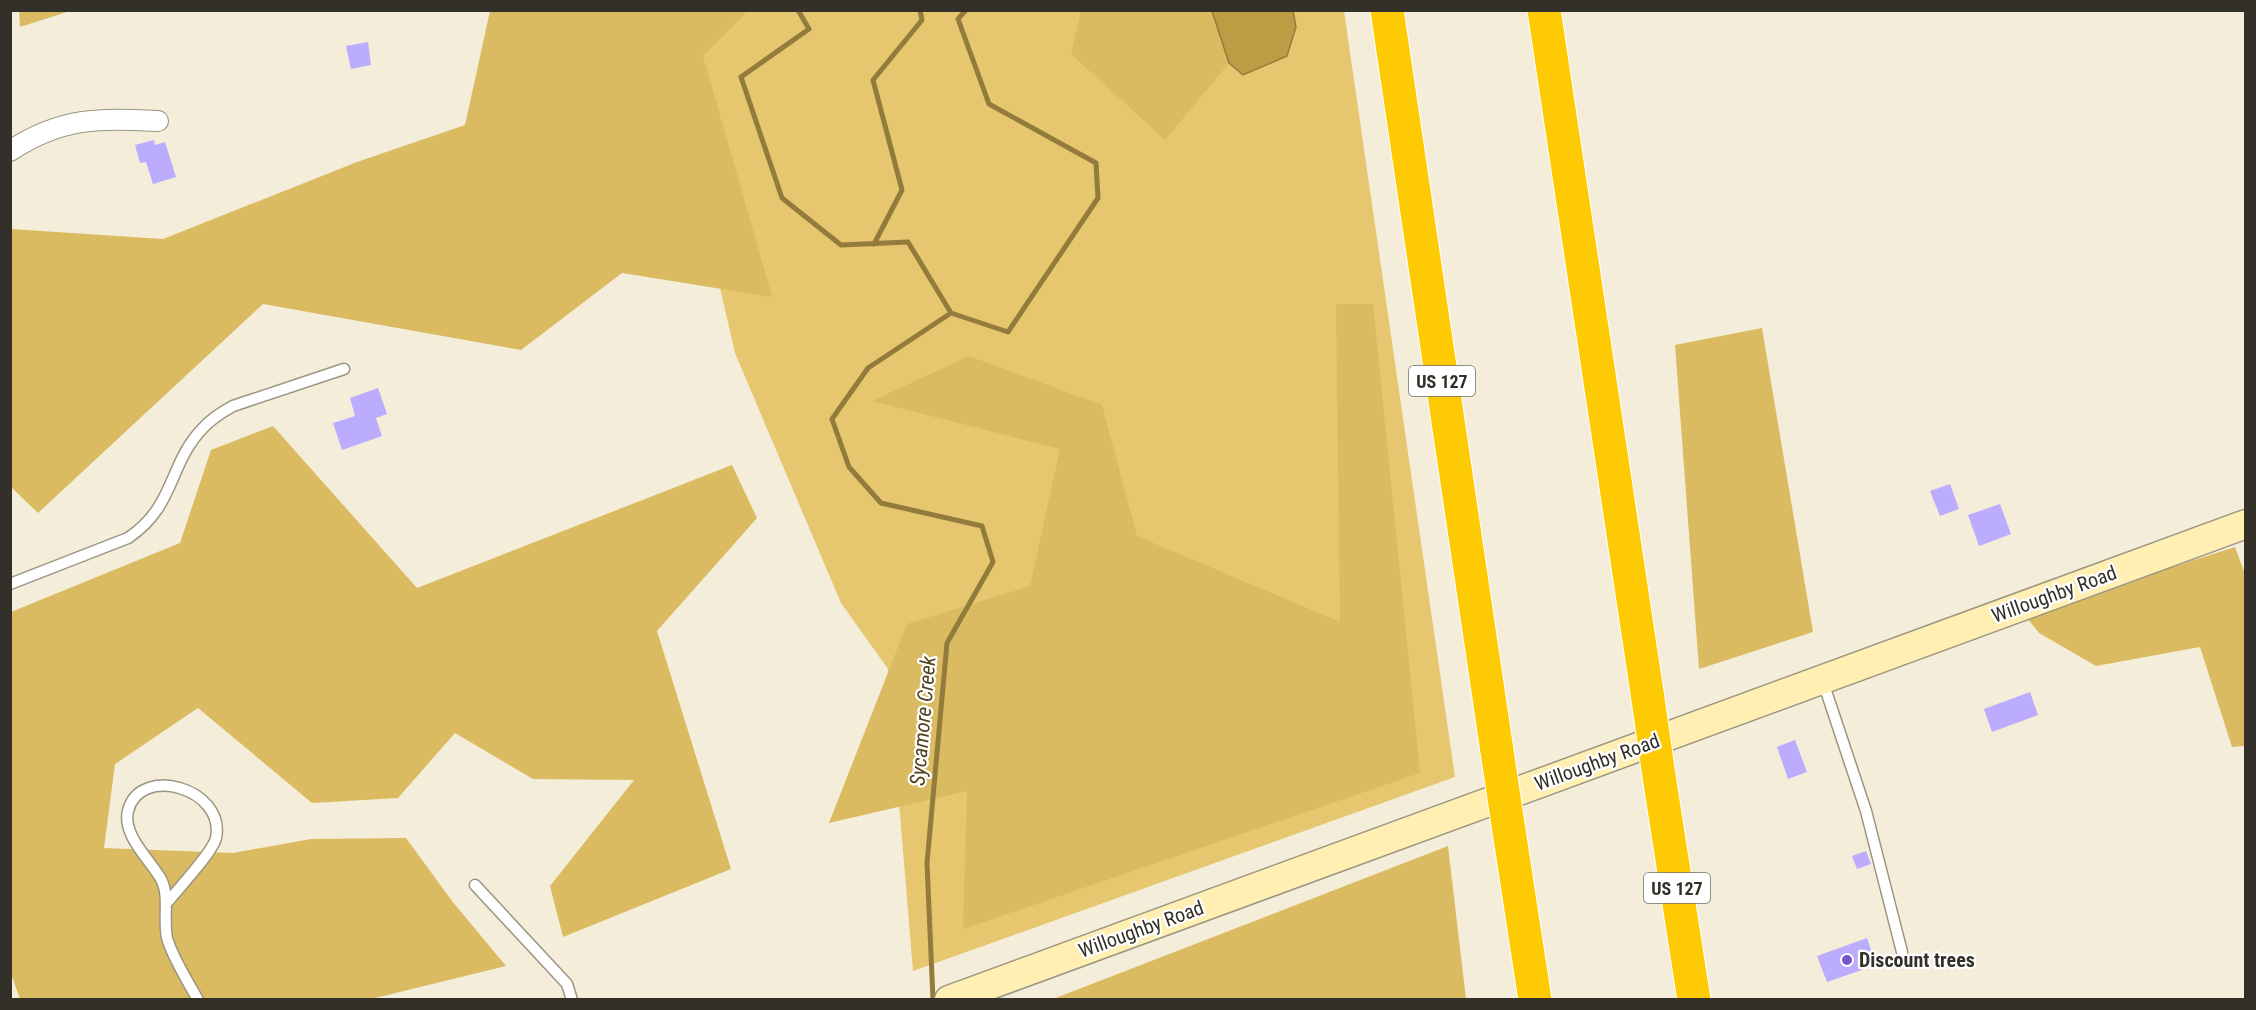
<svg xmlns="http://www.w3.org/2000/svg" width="2256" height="1010" viewBox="0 0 2256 1010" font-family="'Roboto Condensed',sans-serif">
<rect width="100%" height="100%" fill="#f4edd9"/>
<path fill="#e6c66f" d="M656 11H1344L1455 777 913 971 888 669 841 603 735 353Z"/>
<path fill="#dbbb62" d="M19 10H70V11L20 27Z
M490 11H748L703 56 772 297 622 273 521 350 263 304 38 513 11 487V229L163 239 357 162 465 125Z
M1081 11H1212L1229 63 1165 140 1071 54Z
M1336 304H1373L1420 773 963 929 967 791 829 823 907 624 1030 586 1060 449 872 401 969 356 1102 405 1137 536 1340 622Z
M1762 328 1813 632 1699 669 1675 345Z
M273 426 417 588 732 465 757 518 657 631 731 869 563 937 550 886 634 780 533 779 455 733 398 798 312 803 198 708 115 764 104 848 233 853 311 839 406 838 452 901 506 966 367 1000 20 999 11 974V612L180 543 211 450Z
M2235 547 2245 574V746L2232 747 2200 647 2096 666 2039 633 2024 614Z
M1448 846 1466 999H1053Z"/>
<path fill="#bc9d43" stroke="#937c3b" stroke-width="1.5" d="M1212 11H1293L1296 27 1287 56 1243 75 1229 63Z"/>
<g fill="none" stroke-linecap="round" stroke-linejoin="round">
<path stroke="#937c3b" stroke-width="5" d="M798 10 809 29 741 77 782 198 841 245 908 242 951 313 868 368 832 419 849 467 881 503 982 526 993 562 947 643 927 863 933 1000
M874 244 902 190 873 80 922 20 920 10
M951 313 1008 332 1098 198 1096 163 989 104 958 19 966 10"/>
</g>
<path fill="#bbacfe" d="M368 42 371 65 351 69 346 46Z
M154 140 155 145 165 142 176 177 153 184 146 162 140 163 135 145Z
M378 388 387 414 376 418 382 436 342 450 333 423 355 416 350 398Z
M1950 484 1959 509 1940 516 1930 491Z
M2000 504 2011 534 1979 546 1968 515Z
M2030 692 2038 715 1992 732 1984 709Z
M1795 740 1807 772 1788 779 1777 747Z
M1866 851 1871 864 1857 869 1852 856Z
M1867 938 1876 965 1827 982 1817 956Z"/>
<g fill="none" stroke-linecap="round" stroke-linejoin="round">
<defs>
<path id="lane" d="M10 584 128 538C176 506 168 464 203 428 211 419 222 412 233 406L344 369
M1823 682 1866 811 1902 952
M475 885 567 984 572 1000
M166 904C177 890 213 852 216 838 226 788 139 764 128 811 122 835 150 860 161 879 170 896 163 919 167 938 173 959 188 981 198 1000"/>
<path id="street" d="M10 151C61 117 100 118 158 121"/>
<path id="secondary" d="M949 1000 2246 524"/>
<path id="highway" d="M1387 10 1497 751
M1544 10 1648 699
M1659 776 1694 1000
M1509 831 1535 1000"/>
</defs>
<use href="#lane" stroke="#9b9582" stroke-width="13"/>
<use href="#street" stroke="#9b9582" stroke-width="22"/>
<use href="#secondary" stroke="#9b9582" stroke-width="31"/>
<use href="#highway" stroke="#fff" stroke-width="35"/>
<use href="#lane" stroke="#fff" stroke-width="10"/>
<use href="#street" stroke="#fff" stroke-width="20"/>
<use href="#secondary" stroke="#ffefb3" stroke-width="28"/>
<use href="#highway" stroke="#feca03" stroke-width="33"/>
<defs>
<path id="highway-bridge" d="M1648 699 1659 776
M1497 751 1509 831"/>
</defs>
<use href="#highway-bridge" stroke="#fff" stroke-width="35" stroke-linecap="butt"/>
<use href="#highway-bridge" stroke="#feca03" stroke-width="33"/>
</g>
<circle fill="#7554cd" stroke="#fff" stroke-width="2" cx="1847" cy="960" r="6"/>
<g text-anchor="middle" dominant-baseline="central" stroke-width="4.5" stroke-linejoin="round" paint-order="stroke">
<g fill="#fff" stroke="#706e69" stroke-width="1.5">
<rect x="1409" y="366" width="66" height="30" rx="4.5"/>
<rect x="1644" y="873" width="66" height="30" rx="4.5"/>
</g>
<g font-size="18" font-weight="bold" fill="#333029">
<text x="1442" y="381">US 127</text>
<text x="1677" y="888">US 127</text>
</g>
<g font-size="20" fill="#333029" stroke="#fff">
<text transform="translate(2054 594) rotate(-20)">Willoughby Road</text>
<text transform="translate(1597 762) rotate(-20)">Willoughby Road</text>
<text transform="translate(1141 929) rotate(-20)">Willoughby Road</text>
</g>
<g font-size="20" font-weight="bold" fill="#333029" stroke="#fff" text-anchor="start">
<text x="1859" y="960">Discount trees</text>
</g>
<g font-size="21" font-style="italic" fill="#4f411b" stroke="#fff">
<text transform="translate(923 721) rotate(-85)">Sycamore Creek</text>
</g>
</g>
<rect width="2256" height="1010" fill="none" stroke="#333029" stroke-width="24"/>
</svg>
